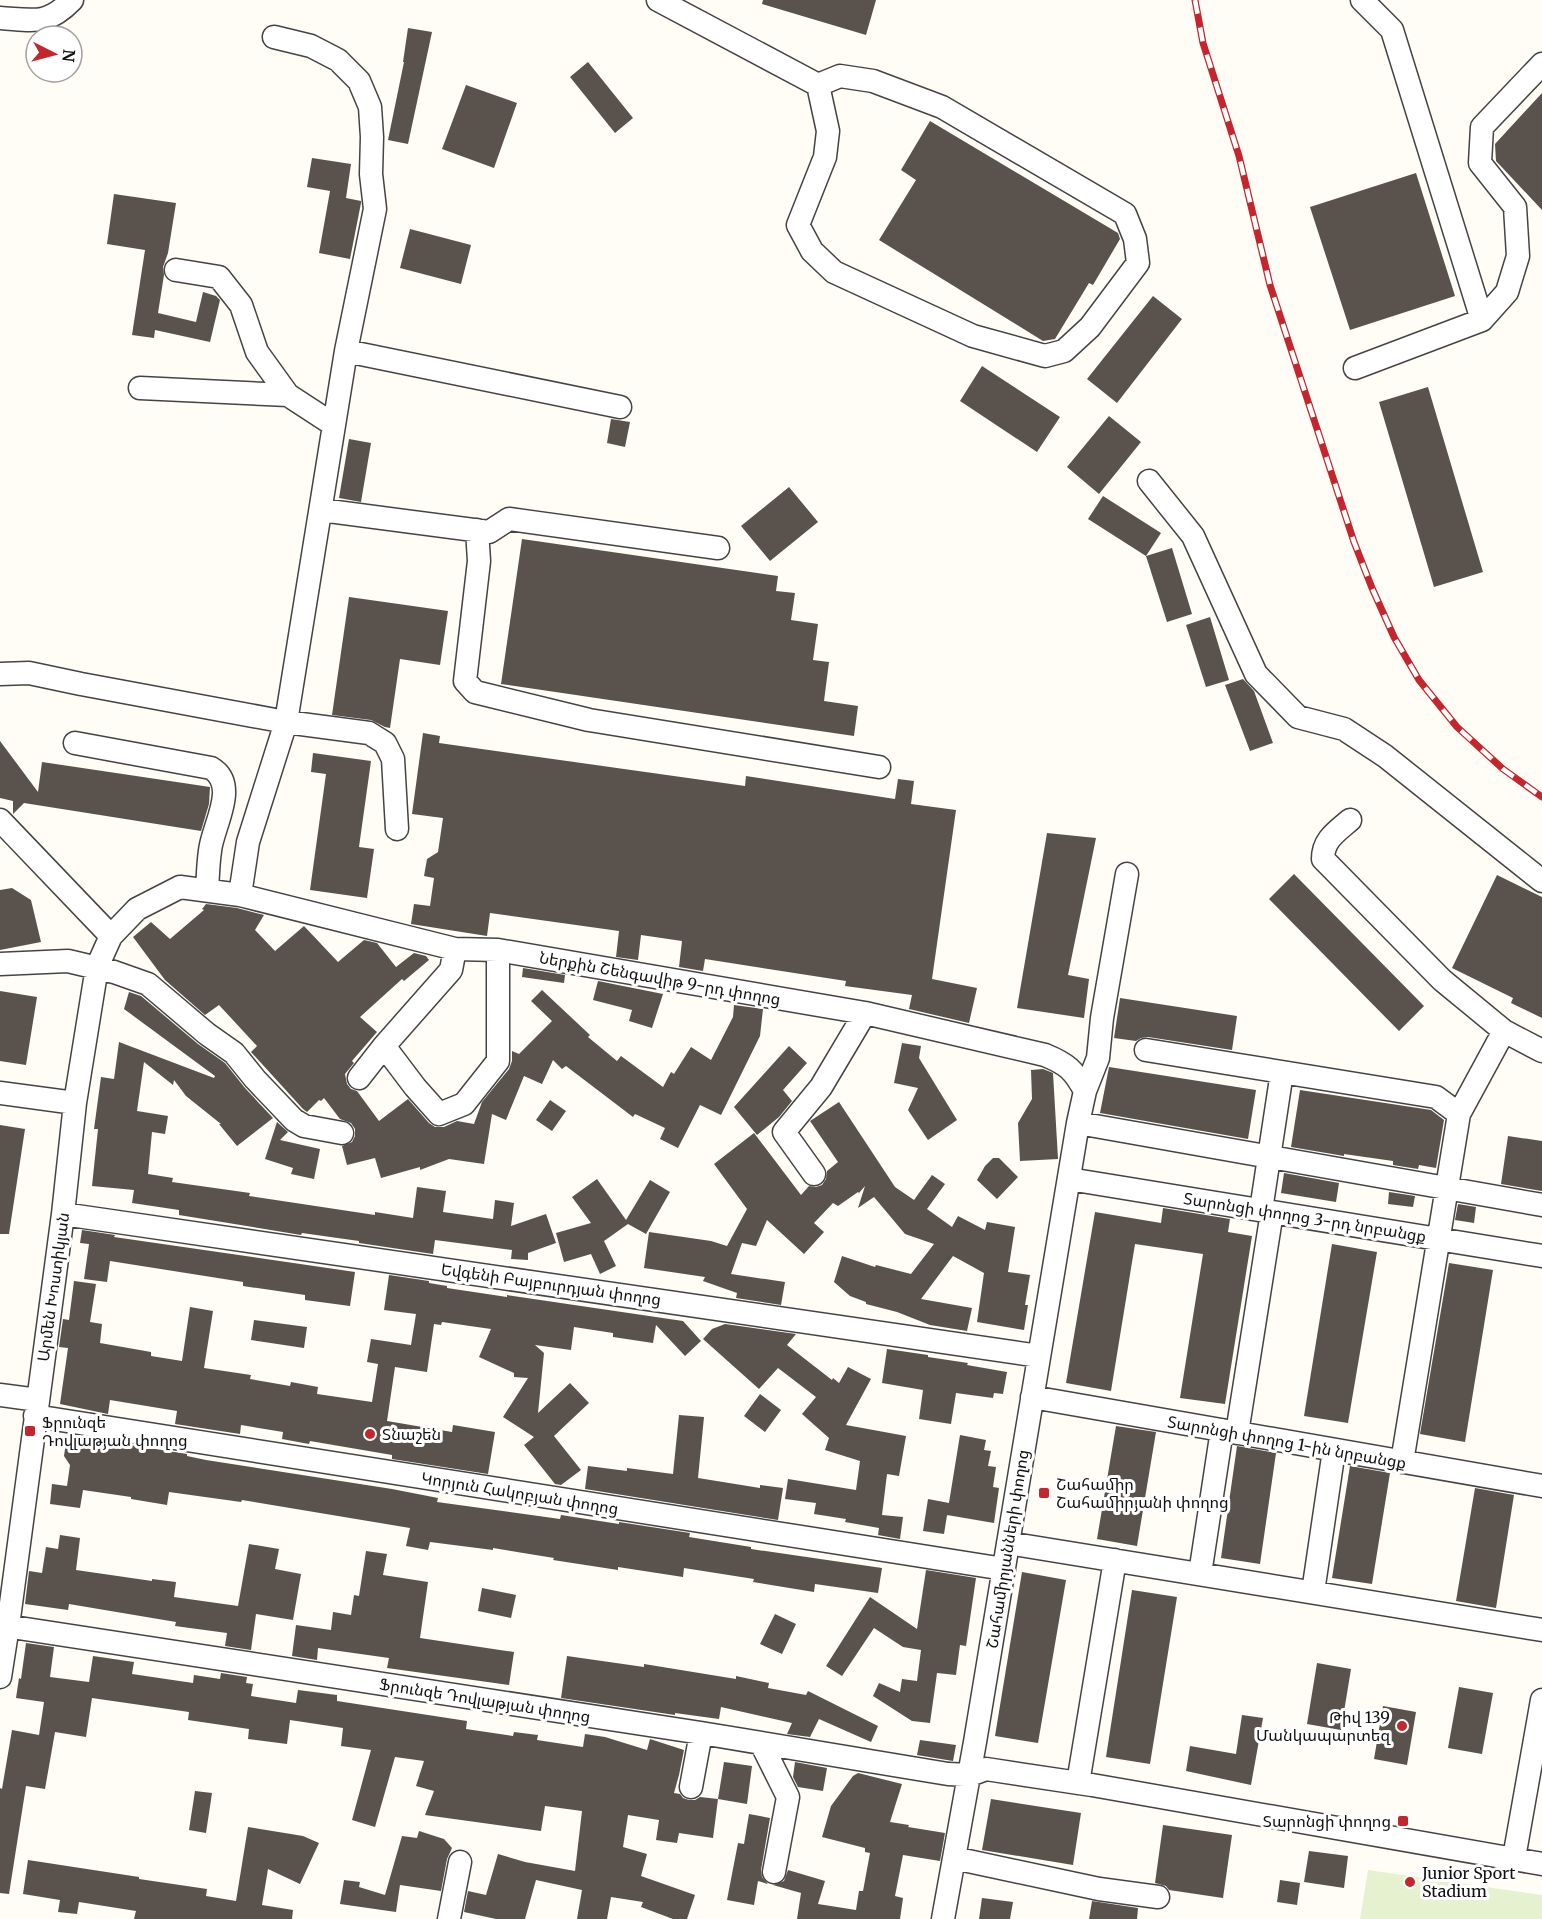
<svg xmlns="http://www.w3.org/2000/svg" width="1542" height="1919" viewBox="0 0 1542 1919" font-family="Merriweather,'Noto Sans Armenian',serif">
<rect width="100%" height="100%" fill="#fffdf5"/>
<path fill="#e6f2cf" d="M1368 1870 1542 1895V1919H1360Z"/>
<path fill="#5a524d" d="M763 0H876L866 35 762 4Z
M408 28 432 32 408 144 388 140 404 62H403Z
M588 62 633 118 615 133 570 77Z
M466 85 517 103 494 168 442 149Z
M1542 93V210L1496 161 1495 144Z
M930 121 1118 233 1120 239 1093 285 1089 283 1055 339 1043 341 879 240 916 180 901 170Z
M312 158 351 164 346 198 361 201V203L350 259 319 253 330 191 307 187Z
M1416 173 1455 296 1350 330 1310 207Z
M114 194 176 203 168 253 163 267 164 275 158 313 196 322 203 292 216 296 220 300 210 342 155 330 154 338 132 335 145 250 107 244Z
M410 229 471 245 461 284 400 268Z
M1153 296 1182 319 1117 403 1087 379Z
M982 366 1060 417 1037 452 960 401Z
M1428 387 1483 572 1434 587 1379 402Z
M1109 416 1141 442 1099 494 1067 467Z
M611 419 630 422 625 447 607 443Z
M349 439 371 443 361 502 339 498Z
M789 487 818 522 770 561 741 526Z
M1103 496 1161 533 1146 556 1088 519Z
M522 539 778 576 776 591 795 593 791 620 818 624 813 660 829 662 824 701 858 706 854 736 501 684Z
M1172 548 1192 614 1167 622 1146 556Z
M349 597 448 611 440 665 400 659 390 728 385 727 371 720 332 715Z
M1210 617 1229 680 1206 687 1186 625Z
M1243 679 1254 691 1273 743 1250 751 1225 685Z
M423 733 440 736 439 743 745 786 746 776 895 799 898 779 914 781 911 804 956 810 932 979 977 988 969 1023 909 1009 912 995 845 986 846 981 705 959 703 971 679 967 682 941 641 935 638 960 616 957 619 931 490 913 487 936 411 924 414 904 430 906 434 878 424 876 427 859 438 852 443 818 412 814Z
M0 741 38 792 42 762 210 787 209 804 201 831 24 803 13 814V801L0 798Z
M313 753 371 761 359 847 374 849 367 898 310 890 326 774 311 772Z
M1047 833 1096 838 1068 975 1089 979 1084 1018 1017 1008Z
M1294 874 1424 1006 1399 1031 1269 899Z
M1497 875 1542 897V1018L1511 1003 1513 998 1452 968Z
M12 888 31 900 41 942 0 950V890Z
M206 904 237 908 264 915 255 930 275 951 304 926 338 962 364 940 377 943 396 967 414 953 426 956 429 960 404 981 402 979 360 1017 377 1032 352 1061 354 1063 345 1074 347 1084 351 1089 357 1091 379 1121 408 1099 429 1123 435 1127H444L457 1121 474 1124 482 1102 509 1069 512 1061V1051L519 1054 552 1021 531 1001 542 990 590 1035 588 1037 617 1061 621 1056 663 1087 671 1072 674 1074 691 1047 711 1060 733 1017 734 1005 763 1009 760 1036 721 1115 700 1105 678 1148 660 1139 665 1128 635 1114 633 1117 566 1066 562 1069 553 1060 542 1084 524 1076 506 1120 492 1114 484 1164 449 1159 420 1170V1167L381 1178 375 1158 347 1165 342 1146 352 1142 355 1136V1129L351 1123 340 1119 324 1098 321 1101 319 1100 307 1112 303 1109 251 1052 257 1046 219 1005 205 1015 165 980 133 937 151 922 170 939 204 910 202 909Z
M523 968 565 975 564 983 522 977Z
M598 981 663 994 652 1028 629 1021 632 1010 593 1000Z
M0 991 37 997 26 1065 0 1061Z
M129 992 141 996 198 1044 225 1063 245 1088 273 1118 237 1146 219 1124H221L186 1096 174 1080 173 1085 144 1062 137 1111 168 1116 165 1134 152 1132 148 1174 173 1178 172 1182 250 1193 249 1196 375 1215V1212L413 1218 417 1187 446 1191 443 1212 493 1219 495 1200 514 1203 511 1226 546 1214 556 1243 528 1253V1260L511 1259 512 1250 435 1240 433 1254 359 1243V1241L302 1233 301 1235 179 1215V1210L132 1203 134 1190 92 1186 98 1129H94L101 1077 114 1079 119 1042 214 1078 215 1076 124 1009Z
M1120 998 1237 1016 1232 1050 1148 1037 1141 1038 1136 1041 1114 1038Z
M902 1043 921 1046 919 1058 957 1120 928 1140 908 1110 918 1088 894 1083Z
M789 1046 807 1063 783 1090 792 1101 779 1117 757 1135 734 1107Z
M1109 1067 1256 1090 1248 1139 1100 1113Z
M1043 1069 1053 1073 1058 1159 1020 1161 1018 1123 1032 1099 1031 1070Z
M1300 1090 1431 1110 1444 1120 1436 1168 1419 1165 1418 1169 1393 1165V1161L1344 1154V1156L1291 1147Z
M550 1100 566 1111 552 1131 536 1120Z
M839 1102 895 1187 914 1200 932 1175 945 1184 927 1209 952 1227 958 1216 985 1230 987 1222 1015 1227 1008 1272 1030 1275 1025 1305H1028L1024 1330 977 1322 984 1273 953 1256 921 1299 972 1308 967 1331 930 1325 897 1312 866 1304V1302L850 1296 834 1282 842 1256 875 1267 876 1265 911 1274 934 1244 905 1234 874 1197 858 1208 865 1186 859 1193 858 1192 838 1206 833 1203 814 1223 824 1232 804 1254 767 1220 756 1246 742 1243 731 1274 785 1282 781 1305 736 1298 737 1293 703 1281 705 1277 644 1268 649 1232 711 1241 727 1246 747 1209 714 1164 754 1133 801 1195 809 1186 816 1187 822 1185 826 1179 827 1171 838 1162 810 1121Z
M277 1122 288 1132 280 1140 320 1149 314 1179 291 1174 293 1168 265 1159Z
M0 1125 25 1129 9 1234H0Z
M1508 1136 1542 1141V1191L1501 1184Z
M993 1158H999L1018 1177 997 1199 977 1180 985 1166Z
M1284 1173 1339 1183 1336 1202 1281 1193Z
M597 1179 626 1220 650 1180 670 1192 646 1234 628 1224 604 1241 616 1266 600 1274 591 1254 564 1262 556 1233 591 1223 572 1197Z
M1389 1192 1415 1196 1413 1207 1388 1204Z
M1458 1204 1476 1207 1474 1223 1455 1220Z
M1163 1208 1230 1219 1228 1232 1252 1236 1225 1404 1180 1398 1203 1254 1135 1244 1111 1391 1066 1383 1095 1212 1161 1223Z
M82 1230 115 1235 114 1237 355 1272 350 1306 305 1300V1295L243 1286V1282L110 1261 107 1282 84 1279 89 1244 80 1243Z
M1332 1244 1377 1252 1348 1423 1304 1416Z
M1449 1263 1493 1270 1465 1442 1420 1434Z
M389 1275 429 1281V1283L447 1286V1288L507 1297V1295L683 1321 701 1341 685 1356 656 1325 653 1343 613 1337V1333L574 1327 571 1350 535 1345 544 1353 538 1413 570 1383 589 1403 554 1436 581 1470 561 1485 555 1484 524 1445 534 1437 503 1417 528 1378 514 1377V1373L479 1357 491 1329 442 1322 441 1325 434 1324 427 1372 395 1367 387 1421 452 1432 453 1425 495 1432 488 1474 392 1459V1455L310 1441 309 1444 282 1439 283 1432 241 1425 240 1434 175 1424 177 1411 110 1400 108 1414 60 1404 68 1348 59 1347 63 1319 69 1320 74 1281 96 1284 90 1322 102 1324 100 1343 151 1352V1356L182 1361 190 1307 213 1311 204 1368 251 1375 250 1379 290 1386 291 1382 318 1387 317 1394 372 1402 378 1364 367 1362 371 1339 411 1345 416 1314 384 1310Z
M254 1320 307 1327 304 1348 251 1340Z
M725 1324 796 1334 787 1345 832 1380 833 1378 839 1383 848 1367 871 1379 846 1425 906 1436 899 1476 887 1474 882 1515 903 1517 900 1539 878 1535 879 1528 845 1522 846 1519 814 1514 816 1503 785 1499 788 1479 856 1490 860 1461 825 1450 829 1438 802 1414 816 1397 778 1368 759 1389 703 1339 712 1329Z
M887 1349 928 1355V1357L968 1363 967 1365 1007 1372 1003 1394 994 1393 993 1398 956 1393 951 1424 919 1419 923 1390 882 1383Z
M760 1394 781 1410 765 1432 744 1416Z
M679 1415 704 1417 698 1478 760 1488V1485L783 1488 778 1520 585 1489 588 1466 627 1471V1468L673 1474Z
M1116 1426 1156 1432 1137 1546 1097 1539Z
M67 1435 187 1454V1456L206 1460 392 1489 438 1498 437 1502 560 1519 561 1515 619 1524V1522L690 1533 689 1537 751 1547V1549L882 1568 878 1593 815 1584 814 1592 753 1582 754 1579 684 1568 683 1577 618 1567V1570L553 1560 554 1558 493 1548V1550L430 1542 428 1550 406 1546 410 1528 242 1500 241 1502 169 1492 167 1505 131 1499V1497L83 1490 80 1508 50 1504 52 1484 67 1486 70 1465 64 1456Z
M960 1435 986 1440 984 1450 991 1451 988 1466 996 1467 993 1487 999 1488 994 1523 947 1515Z
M1237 1446 1276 1453 1260 1564 1221 1558Z
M1350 1466 1390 1473 1372 1584 1332 1578Z
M1475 1488 1514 1495 1496 1608 1456 1601Z
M928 1499 949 1503 944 1534 923 1531Z
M60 1535 80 1538 76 1570 152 1581V1579L176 1582 174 1597 238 1606 249 1544 279 1549 275 1569 301 1574 293 1620 256 1614 251 1650 225 1646 227 1633 175 1626 176 1622 69 1604 68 1610 25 1604 29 1571 42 1573 46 1547 58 1549Z
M366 1551 387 1554 383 1575 428 1582 420 1638 514 1652 509 1685 387 1668 389 1658 318 1648 317 1660 292 1656 296 1625 331 1630 333 1612 351 1615 354 1595 359 1596Z
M926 1570 976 1578 966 1646 960 1645 956 1675 937 1673 930 1723 912 1721 873 1696 879 1683 900 1692 902 1679 917 1681 921 1650 903 1647 874 1628 842 1676 826 1666 870 1597 917 1629Z
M1022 1572 1066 1580 1038 1743 995 1736Z
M482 1588 516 1595 511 1618 478 1611Z
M1132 1590 1177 1597 1150 1764 1106 1757Z
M775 1614 796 1624 782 1654 760 1644Z
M26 1643 54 1647 50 1677 89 1682 93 1656 134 1662 132 1674 193 1683 194 1675 220 1679 221 1673 247 1677 246 1683 253 1684 251 1696 296 1703 298 1690 337 1695V1701L467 1721 466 1729 513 1736 514 1732 538 1735 537 1740 583 1747 585 1734 605 1737 647 1750 650 1739 684 1750 679 1775 674 1793 680 1794 683 1798 689 1800H695L700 1797 718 1799 713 1838 679 1833 677 1843 656 1840 659 1820 628 1815 623 1847 647 1854 641 1876 695 1895 687 1919H673L641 1907 643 1902 611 1897 607 1919H577L582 1890 536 1880 525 1919H496L464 1912 468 1891 486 1895 498 1854 525 1862 575 1871 582 1811 545 1806 541 1831 425 1815 434 1791 416 1786 424 1761 395 1757 375 1827 352 1820 371 1750 341 1746 343 1728 290 1720 287 1744 248 1739 249 1729 188 1720 189 1712 92 1698 86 1737 55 1732 45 1789 26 1786 9 1894 0 1893V1788L2 1789 12 1730 39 1735 44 1702 16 1698 19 1678 21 1679Z
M567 1656 644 1667V1664L736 1679V1676L769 1683 768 1688 806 1695 808 1691 878 1726 871 1742 819 1719 810 1737 787 1734 792 1723 721 1707 719 1719 675 1713V1715L561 1698Z
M1317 1663 1351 1669 1341 1730 1307 1724Z
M1459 1687 1493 1693 1482 1754 1448 1748Z
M1383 1706 1416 1712 1407 1765 1374 1759Z
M1242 1715 1263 1718 1251 1785 1186 1771 1190 1746 1236 1754Z
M920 1740 956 1745 953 1761 917 1755Z
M724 1762 752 1766 747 1804 718 1799Z
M795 1762 827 1768 823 1791 798 1787 793 1777Z
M858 1773 902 1784 890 1822 909 1825 908 1827 945 1833 940 1861 903 1855 895 1896 903 1898 900 1919H797L801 1893 773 1885 784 1881 788 1870 825 1881 818 1904 856 1910 859 1891H863L870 1853 865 1852V1848L822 1837 831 1806 853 1776Z
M195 1791 212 1793 206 1833 189 1830Z
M991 1799 1081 1813 1073 1865 982 1850Z
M749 1814 770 1818 761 1870 762 1877 768 1884 758 1881 754 1905 727 1900 738 1843 744 1844Z
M1163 1825 1232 1835 1223 1898 1169 1890 1166 1886 1155 1883Z
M248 1827 303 1836 319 1843 300 1884 268 1869 262 1905 293 1910 292 1919H134L136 1911 79 1902 77 1914 58 1912 60 1900 23 1894 28 1860 139 1877V1879L207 1889 206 1896 236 1901Z
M419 1831 444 1839 452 1848 447 1859 441 1891 400 1885 396 1912 340 1904 344 1880 360 1882 359 1887 385 1895 402 1836 417 1838Z
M1309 1851 1348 1856 1344 1888 1304 1882Z
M1280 1880 1300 1883 1297 1905 1277 1902Z
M982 1898 1013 1902 1010 1919H979Z
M1092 1901 1138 1908 1137 1919H1089Z"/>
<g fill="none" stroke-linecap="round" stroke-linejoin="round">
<defs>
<path id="minor" d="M658 0 818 85 840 76 873 81 942 107 1125 214 1135 239 1138 263 1090 327 1064 351 1045 356 973 336 834 272 812 251 798 225 825 157 828 131 818 85
M0 18C33 20 47 26 72 0
M176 270 219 277 241 305 257 352 288 395 334 425
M1482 320 1507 292 1518 256 1515 207 1480 163 1482 127 1542 64
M346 351 620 407
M1355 368 1482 320 1392 30 1362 0
M140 388 288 395
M1149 481 1193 536 1256 674 1298 717 1344 729 1385 756 1542 881
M321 510 489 532 509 519 718 548
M477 530 479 561 465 681 475 692 589 720 879 767
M0 674 29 673 81 684 286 722 369 733 385 743 393 759 397 829
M75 743 211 768C240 785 212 827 210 851 208 864 208 877 207 889
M0 820 111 936
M1350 820C1336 832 1323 840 1323 859L1442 980 1504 1031 1542 1051
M240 895 248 842 286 722 346 351 375 209 371 174 372 137 370 107 359 81 338 60 311 46 274 37
M455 949 451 970 384 1046 415 1087 439 1114 464 1104 498 1061V950
M0 964 68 961 114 972 148 984 207 1034 234 1053 255 1079 294 1120 304 1126 342 1133
M1146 1050 1436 1097 1459 1114
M359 1078 384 1046
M1085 1091 1098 1058 1102 1018 1127 874
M0 1093 75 1103
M1078 1123 1542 1205
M814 1174 784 1132 821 1087 865 1013
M1069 1179 1542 1256
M1261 1210 1282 1072
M63 1214 1039 1356
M0 1395 38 1400
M1032 1397 1542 1486
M35 1416 1004 1569
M1237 1433 1272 1212
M1402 1462 1459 1114 1504 1031
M1008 1543 1542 1630
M1200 1574 1222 1430
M1313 1592 1334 1450
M0 1625 701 1733 948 1774 970 1775 986 1769 1092 1785 1542 1864
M0 1677 8 1626 63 1214 75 1103 97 967 111 936 137 909 180 887 240 895 455 949 498 950 865 1013 1045 1055C1067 1064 1074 1070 1085 1091L1078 1123 975 1742 943 1919
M761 1743 788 1797 774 1872
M1078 1783 1115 1560
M691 1787 701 1733
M954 1858 1099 1889 1158 1897
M1514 1858 1542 1700
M449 1919 460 1862"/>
</defs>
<use href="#minor" stroke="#444" stroke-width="25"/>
<use href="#minor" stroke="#fff" stroke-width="22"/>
<defs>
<path id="rail" d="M1195 0 1203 43 1239 156 1270 285 1354 542 1372 588 1394 637 1419 680 1457 727 1503 769 1542 797"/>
</defs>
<use href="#rail" stroke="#c4262e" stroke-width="7"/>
<use href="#rail" stroke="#fff" stroke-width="4.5" stroke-dasharray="14" stroke-linecap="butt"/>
</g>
<g fill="#c4262e" stroke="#fff" stroke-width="2">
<rect x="24" y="1425" width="12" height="12" rx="3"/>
<circle cx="370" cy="1434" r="6"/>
<rect x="1038" y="1487" width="12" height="12" rx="3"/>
<circle cx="1402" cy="1726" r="6"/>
<rect x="1397" y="1815" width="12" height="12" rx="3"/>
<circle cx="1410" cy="1882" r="6"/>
</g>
<g text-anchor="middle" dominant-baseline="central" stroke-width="6" stroke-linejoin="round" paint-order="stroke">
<g font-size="16" fill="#111" stroke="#fff">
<text transform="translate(660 978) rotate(10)">Ներքին Շենգավիթ 9-րդ փողոց</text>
<text transform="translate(1305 1217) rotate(9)">Տարոնցի փողոց 3-րդ նրբանցք</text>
<text transform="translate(551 1284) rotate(8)">Եվգենի Բայբուրդյան փողոց</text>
<text transform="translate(53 1287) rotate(-82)">Արմեն Խոստիկյան</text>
<text transform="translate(1287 1442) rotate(10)">Տարոնցի փողոց 1-ին նրբանցք</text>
<text transform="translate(520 1493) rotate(9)">Կորյուն Հակոբյան փողոց</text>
<text transform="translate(1007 1549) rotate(-81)">Շահամիրյանների փողոց</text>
<text transform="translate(485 1700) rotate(9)">Ֆրունզե Դովլաթյան փողոց</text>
</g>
<g font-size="16" fill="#111" stroke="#fff" text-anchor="start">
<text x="42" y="1422">Ֆրունզե<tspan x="42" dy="18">Դովլաթյան փողոց</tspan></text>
<text x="382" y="1434">Տնաշեն</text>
<text x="1056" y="1484">Շահամիր<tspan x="1056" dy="18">Շահամիրյանի փողոց</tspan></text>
<text x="1390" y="1717" text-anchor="end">Թիվ 139<tspan x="1390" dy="18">Մանկապարտեզ</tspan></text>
<text x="1391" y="1821" text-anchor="end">Տարոնցի փողոց</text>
<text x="1422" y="1873">Junior Sport<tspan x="1422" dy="18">Stadium</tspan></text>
</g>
</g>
<g transform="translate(54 54) rotate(96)"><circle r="28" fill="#ffffff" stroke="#a0a0a0" stroke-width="1.5"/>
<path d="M0-4.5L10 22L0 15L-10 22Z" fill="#c4262e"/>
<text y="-9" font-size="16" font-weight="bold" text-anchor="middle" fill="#111111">N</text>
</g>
</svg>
